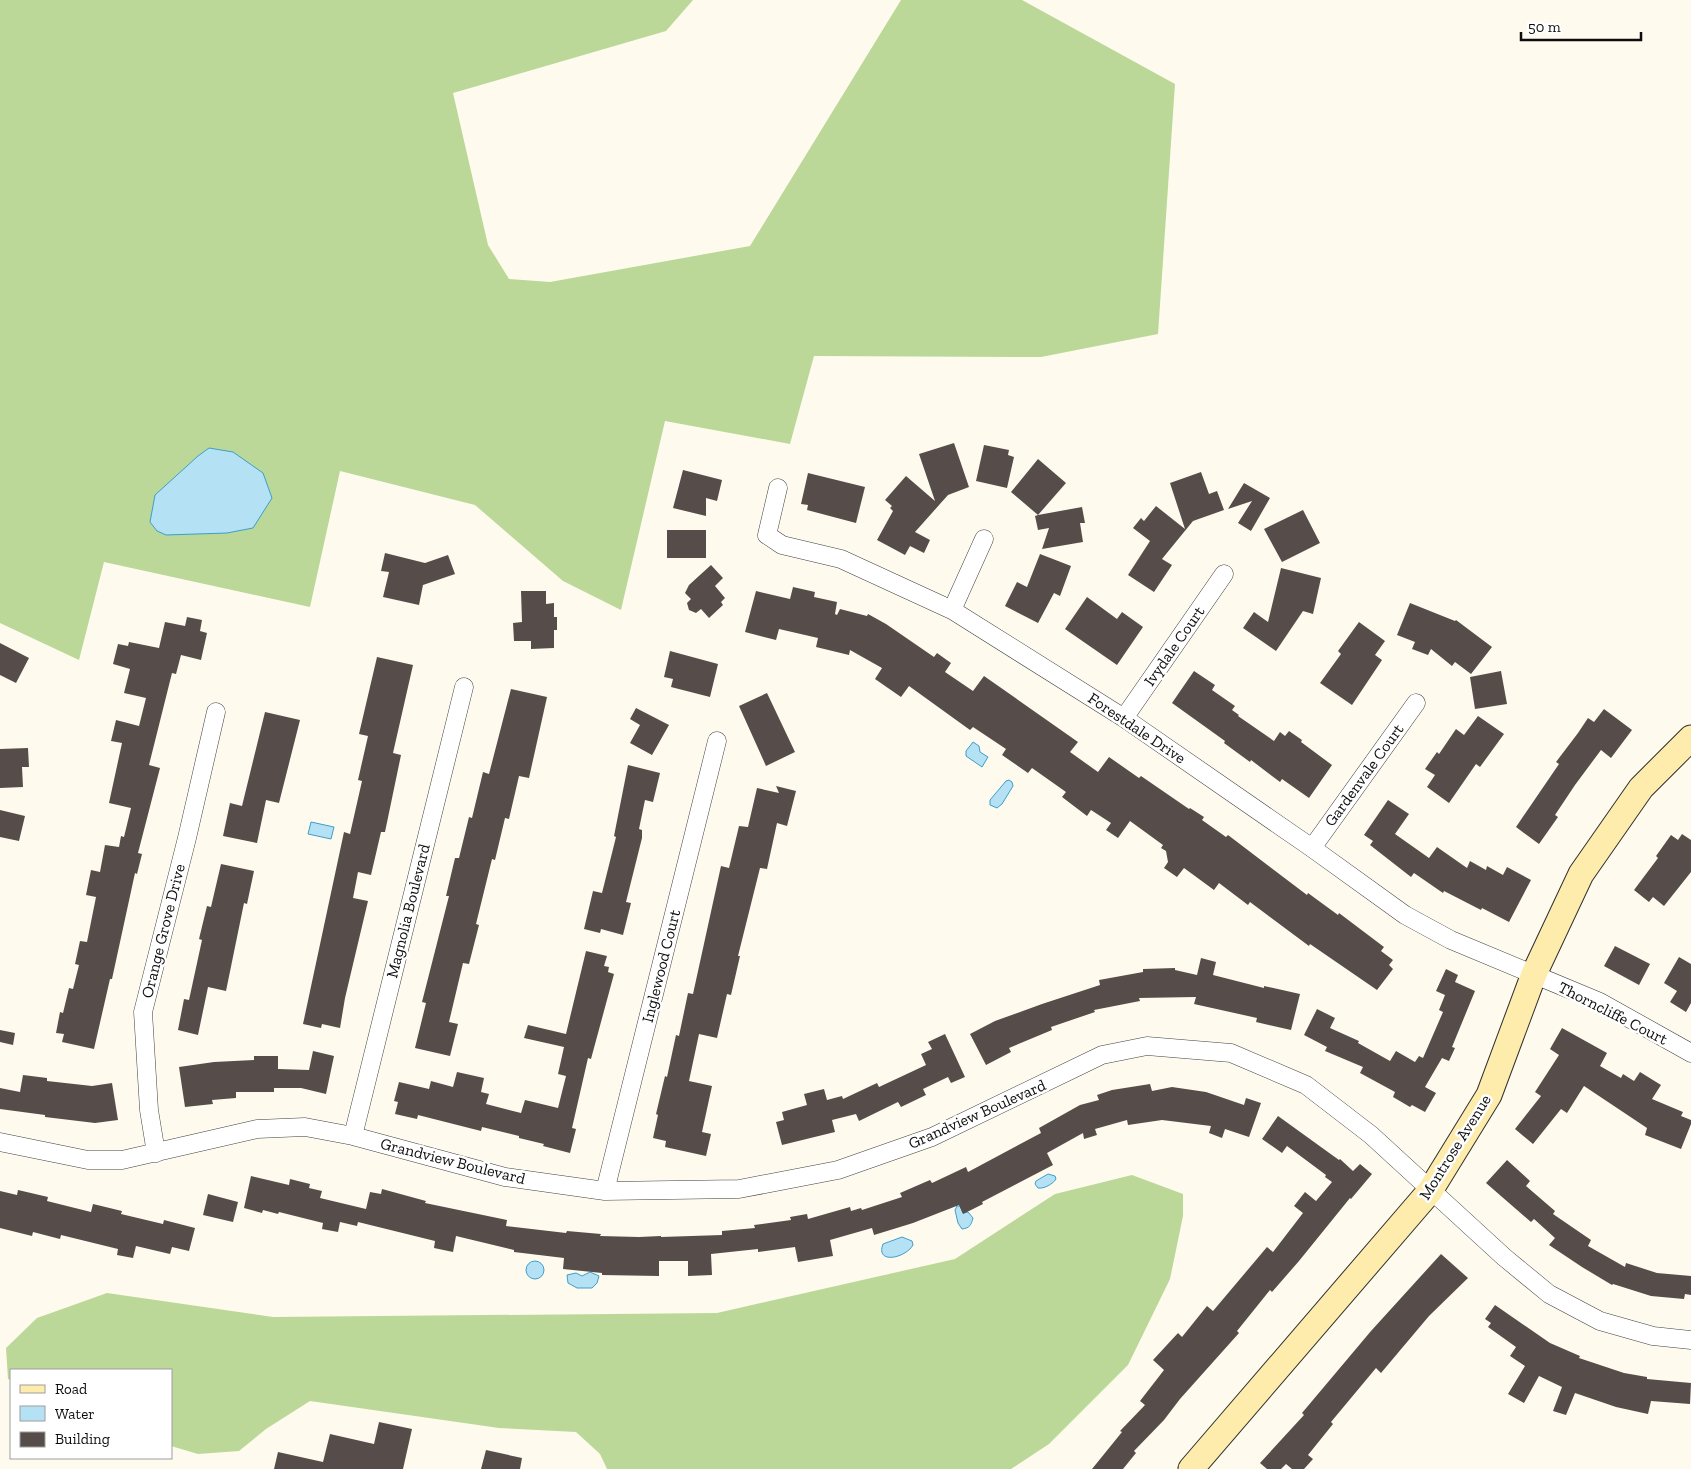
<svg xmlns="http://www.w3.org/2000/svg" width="1691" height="1469" viewBox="0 0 1691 1469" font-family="'Zilla Slab',serif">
<rect width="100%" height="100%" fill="#fffaee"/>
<path fill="#bbd898" d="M0 0H693L666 31 453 93 488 245 509 279 550 282 750 246 901 0H1022L1175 84 1158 334 1041 357 814 356 790 444 665 421 621 610 563 581 475 505 340 471 310 607 104 562 79 660 0 623Z
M1132 1175 1183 1194V1216L1170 1279 1128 1365 1049 1444 1011 1469H607L600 1454 576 1432 499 1428 310 1401 266 1429 239 1451 198 1454 171 1446V1370H11V1380L8 1379 6 1348 37 1318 107 1293 273 1317 717 1313 955 1259 1055 1194Z"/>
<path fill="#b4e2f4" stroke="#3d9eca" d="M209 448 233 452 263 473 272 498 253 528 227 533 166 535 157 531 150 522 155 495 198 456Z
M973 742 979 746 980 752 988 757 982 767 966 756V751Z
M1009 780 1012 782 1013 786 1002 804 997 808 990 805V800L1006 781Z
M311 822 334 827 331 839 308 834Z
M1048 1174 1055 1176 1056 1179C1053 1184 1044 1189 1038 1188L1035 1184 1036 1181Z
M957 1206H960L963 1213 968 1212 973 1218C971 1225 970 1228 962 1229L958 1223 955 1210Z
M902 1237 912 1241 913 1245C906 1258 875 1265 883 1244Z
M526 1270a9 9 0 1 1 18 0a9 9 0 1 1-18 0Z
M590 1272 599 1276 597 1283 592 1288H577L568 1283 567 1275 576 1273 582 1276Z"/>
<path fill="#564d4a" d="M954 443 969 487 948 495 915 532 930 540 924 553 910 546 905 555 877 540 893 511 890 508 892 506 885 500 906 476 935 501 919 454Z
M984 445 1009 450 1008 455 1014 457 1007 488 976 481Z
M1038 459 1066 483 1038 515 1082 507 1085 523H1080L1083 542 1042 549 1049 528 1038 530 1035 516 1038 515 1011 492Z
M683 470 722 480 717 501 706 498V516L673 508Z
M1201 472 1209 494 1217 491 1224 510 1193 521 1162 559 1172 565 1154 592 1128 575 1150 541 1133 528 1141 518 1144 521 1156 506 1185 529 1170 483Z
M808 473 865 487 856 523 807 510 808 505 801 504Z
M1244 483 1270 498 1251 531 1238 523 1252 501 1228 509Z
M1303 510 1320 543 1282 562 1264 529Z
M667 530H706V558H667Z
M385 553 425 563 448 555 455 574 423 585 419 605 383 597 389 572 381 571Z
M1040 554 1071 566 1060 596 1054 593 1038 623 1005 606 1017 582 1027 587Z
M711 565 723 578 715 586 725 598 721 602 723 605 709 618 701 609 696 613 689 610 687 603 691 599 685 593 689 585Z
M1281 568 1321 578 1313 614 1303 611 1276 651 1243 628 1254 612 1268 622Z
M793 587 815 592 814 597 837 602 835 614 837 615 840 609 867 616 868 614 886 624 934 657 937 653 951 663 945 672 973 691 984 676 1078 742 1070 752 1098 772 1109 757 1139 778 1141 776 1189 809 1190 808 1204 817 1202 820 1226 837 1228 835 1307 895 1308 893 1338 915 1339 913 1384 947 1381 951 1393 960 1389 965 1393 969 1377 990 1310 944 1309 946 1250 902 1248 905 1219 883 1214 890 1184 868 1177 877 1164 868 1168 862 1166 851 1161 848 1163 845 1130 821 1118 838 1106 830 1111 823 1091 810 1087 816 1062 797 1066 792 1032 768 1028 773 1002 755 1006 749 973 727 970 730 909 686 901 697 875 679 882 668 850 650 849 655 816 647 818 638 779 629 776 640 745 632 756 591 790 599Z
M521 591H546V604L554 603V617H557V630H554V648L531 649V641H514L513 623 522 622Z
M1087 597 1117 619 1122 612 1143 627 1117 665 1065 629Z
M1410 603 1455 621 1456 620 1492 647 1471 674 1455 662 1452 666 1431 649 1428 655 1412 649 1415 642 1397 635Z
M187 617 202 620 200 631 207 633 201 660 181 655 176 674 172 673 149 765 160 768 138 853 142 854 137 874 135 873 112 979H110L94 1049 62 1042 64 1034 56 1033 60 1012 63 1013 69 988 73 989 79 965 75 964 80 941 87 942 96 897 86 895 91 870 100 872 105 845 119 847 121 836 124 837 131 808 109 803 122 743 111 741 116 720 139 726 146 698 124 693 130 669 113 664 118 644 128 646 129 642 159 648 165 622 185 626Z
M1359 622 1385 641 1375 655 1382 660 1352 705 1320 683 1341 654 1338 651Z
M0 643 29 658 16 683 0 675Z
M670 651 718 664 710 697 671 687 673 679 664 677Z
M377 657 413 665 393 753 401 755 385 832H381L371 875 358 872 353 898 368 901 345 998 340 1028 322 1024 321 1028 303 1024 344 832 350 834 362 781 358 780 368 736 359 734Z
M1194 671 1215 685 1212 690 1235 706 1232 710 1239 715 1238 716 1274 741 1280 732 1285 736 1289 731 1302 740 1301 742 1332 765 1309 798 1282 779 1280 782 1251 760 1250 762 1224 743 1225 741 1172 703Z
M1501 671 1507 704 1475 709 1470 677Z
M511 689 547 697 529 778 519 776 509 819 505 818 495 860 492 859 476 924 479 925 469 964 463 963 449 1022 458 1024 450 1056 415 1048 426 1003 422 1002 449 896H446L455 858H459L469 817 472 818 483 772 489 774Z
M767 693 795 752 766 766 739 706Z
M636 708 669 725 652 755 630 743 640 725 630 719Z
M1604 709 1632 730 1611 758 1601 750 1575 785 1555 815 1558 817 1539 844 1516 827 1559 764 1556 762 1578 733 1588 718 1594 722Z
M265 712 300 720 279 803 266 800 257 843 223 836 230 803 242 806Z
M1478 716 1504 734 1480 767 1476 764 1449 803 1427 787 1435 775 1425 769 1437 752 1439 754 1456 729 1464 735Z
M28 748 29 767H22L23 787 0 788V749Z
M628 765 660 773 653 802 645 800 639 829 642 830V838L626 902 631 903 623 935 601 929 600 933 584 929 593 891 602 893 616 837 614 836Z
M776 786 796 791 787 826 777 823 767 869 760 868 738 956H740L731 995 727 994 717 1038 699 1034 689 1081 712 1086 702 1132 711 1134 706 1156 665 1147 666 1141 653 1138 658 1115 656 1114 665 1076 667 1077 676 1035 679 1036 688 993 693 994 721 866 729 868 739 826 748 827 757 788 779 793Z
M1388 800 1409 814 1395 834 1429 858 1437 847 1467 868 1470 861 1486 870 1487 866 1503 875 1507 867 1531 880 1509 922 1482 908 1481 910 1444 891 1443 893 1414 873 1411 877 1370 845 1373 841 1364 835Z
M0 810 25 816 19 841 0 837Z
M1682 834 1691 840V872L1664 906 1653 897 1649 902 1634 890 1658 858 1656 856 1671 835 1678 840Z
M221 864 254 871 247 904 244 903 226 991 208 987 198 1035 178 1030 184 999 189 1000 202 940 199 939 207 906 211 907Z
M1615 946 1650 964 1639 985 1604 966Z
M586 951 607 956 604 966 609 967 608 972 614 974 591 1059 588 1058 572 1128 576 1129 570 1153 543 1146 544 1144 519 1138V1136L482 1127 481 1131 418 1115 417 1119 395 1114 398 1102 394 1101 399 1082 429 1089 431 1081 453 1087 457 1072 484 1078 481 1092 489 1094 486 1104 521 1113 525 1100 558 1108 566 1076 558 1074 564 1047 524 1038 528 1025 566 1034Z
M1679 957 1691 964V1003L1686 1012 1670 1002 1677 991 1664 983Z
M1201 958 1216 962 1213 975 1264 988V986L1300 994 1291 1030 1256 1022 1257 1018 1194 1004 1196 997 1139 998 1140 1001 1094 1010 1095 1012 1051 1027 1052 1030 1009 1048 1011 1052 986 1065 970 1034 995 1021 1042 1004 1100 985 1099 980 1143 972V969L1175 968V970L1197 975Z
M1446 969 1458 975 1455 982 1475 991 1452 1047 1455 1048 1449 1061 1442 1058 1425 1087 1436 1093 1425 1112 1412 1105 1410 1107 1393 1097 1395 1092 1360 1073 1363 1067 1325 1051 1327 1047 1304 1035 1317 1009 1335 1018 1330 1028 1359 1041 1358 1043 1390 1061 1396 1051 1415 1062 1419 1056 1423 1058 1443 1012 1439 1010 1445 995 1436 991Z
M1562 1028 1607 1053 1600 1066 1621 1078 1623 1074 1634 1081 1640 1072 1661 1085 1652 1099 1683 1112 1681 1116 1691 1120V1124L1681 1149 1645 1135 1647 1128 1584 1086 1567 1113 1561 1109 1533 1144 1515 1129 1541 1096 1535 1092 1559 1055 1550 1049Z
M0 1030 15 1033 13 1045 0 1042Z
M945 1034 965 1077 951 1083 948 1077 923 1089 926 1095 901 1107 898 1102 859 1121 856 1114 832 1120 835 1132 782 1145 776 1122 784 1120 782 1112 807 1105 804 1094 824 1089 827 1100 842 1096 843 1099 877 1083 879 1087 926 1065 921 1054 932 1049 928 1042Z
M313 1051 334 1056 326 1094 301 1088H274V1092H236V1098L212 1100 213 1104 185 1107 179 1067 214 1062 254 1060V1056H278V1069L309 1070Z
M23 1075 47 1078V1081L92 1086 112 1083 118 1120 95 1123 45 1117V1115L0 1109V1088L20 1092Z
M1150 1084 1152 1091 1172 1087 1206 1092 1244 1105 1246 1098 1261 1103 1249 1137 1225 1129 1222 1138 1209 1133 1211 1126 1162 1120 1128 1125 1127 1120 1095 1129 1097 1135 1084 1139 1083 1133 1047 1153 1053 1165 982 1202 983 1204 963 1214 959 1205 913 1223 874 1235 872 1228 830 1240 833 1256 798 1262 795 1247 758 1252V1249L711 1254 712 1275 688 1276V1261H659V1276L602 1275V1273L563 1269 564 1258 514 1252V1250L456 1236 453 1252 434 1248 435 1241 358 1222 357 1226 340 1222 338 1232 322 1229 323 1223 279 1212 278 1214 263 1210 262 1213 244 1208 251 1176 289 1185 290 1179 310 1184 309 1188 322 1191 320 1198 366 1209 370 1192 381 1194 382 1189 426 1201 425 1203 507 1220 506 1226 566 1233 567 1231 601 1234 600 1236 639 1237 661 1236V1237L722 1235V1231L755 1228 754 1225 791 1220 790 1217 807 1214 808 1219 850 1207 851 1211 861 1208 862 1210 902 1197 900 1193 930 1180 932 1183 966 1167 968 1172 1041 1133 1039 1128 1080 1105 1099 1100 1097 1095 1112 1090Z
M1278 1116 1339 1160 1340 1159 1353 1171 1360 1164 1372 1174 1351 1199 1350 1198 1299 1261 1272 1292 1270 1290 1237 1331 1239 1333 1180 1399 1164 1420 1134 1451 1136 1453 1123 1469H1092L1122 1432 1120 1431 1145 1405 1140 1401 1164 1370 1153 1360 1178 1333 1182 1337 1207 1306 1213 1311 1267 1247 1273 1252 1303 1213 1294 1206 1305 1192 1316 1201 1332 1182 1325 1177 1326 1175 1287 1146 1282 1153 1262 1139Z
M1507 1160 1530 1181 1526 1186 1555 1211 1553 1214 1591 1240 1588 1246 1625 1267 1626 1263 1657 1273 1691 1276V1295L1685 1294 1684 1299 1651 1296 1613 1284 1612 1285 1582 1267 1549 1245 1555 1238 1534 1219 1531 1222 1486 1183Z
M18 1190 48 1197 47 1201 91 1212 93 1204 122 1211 121 1214 163 1224 164 1220 195 1228 189 1251 172 1247 170 1254 136 1246 133 1258 117 1255 118 1249 61 1235 60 1239 33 1232 32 1236 0 1228V1191L17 1195Z
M208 1194 238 1202 233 1222 203 1215Z
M1441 1254 1468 1278 1429 1316 1381 1373 1376 1368 1331 1422 1333 1424 1308 1455 1313 1459 1304 1469H1292L1286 1464 1281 1469H1267L1260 1463 1304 1415 1302 1413 1371 1331Z
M1495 1305 1550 1343 1580 1356 1579 1358 1624 1373 1647 1377V1379L1691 1383 1690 1404 1651 1401 1648 1414 1616 1407 1575 1393 1566 1415 1553 1411 1562 1387 1539 1376 1524 1403 1508 1394 1525 1366 1510 1356 1516 1347 1488 1327 1491 1323 1485 1319Z
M379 1422 412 1429 403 1469H274L278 1452 323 1462 330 1434 374 1444Z
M486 1450 522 1458 520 1469H481Z"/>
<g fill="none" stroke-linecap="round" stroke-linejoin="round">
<defs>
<path id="street" d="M778 488 767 535 782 545 841 559 952 610 1124 718 1312 848 1405 915 1451 940 1600 1002 1691 1053
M952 610 984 539
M1124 718 1224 574
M1312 848 1416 703
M353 1136 464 687
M0 1142 88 1160H122L257 1129 305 1127 353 1136 505 1177 605 1191 739 1189 838 1170 932 1137 1102 1055 1147 1046 1231 1053 1306 1085 1371 1135 1504 1257 1549 1294 1600 1321 1653 1336 1691 1340
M156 1153 149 1110 143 1012 187 838 216 712
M605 1191 717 741"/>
<path id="secondary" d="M1191 1469 1430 1191 1489 1095 1534 974 1581 874 1641 788 1691 738"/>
</defs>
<use href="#street" stroke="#404040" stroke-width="19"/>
<use href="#secondary" stroke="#2f2f2f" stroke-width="27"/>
<use href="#street" stroke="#fff" stroke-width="18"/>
<use href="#secondary" stroke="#fdecab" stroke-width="25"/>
</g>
<g text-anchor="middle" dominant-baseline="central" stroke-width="5" stroke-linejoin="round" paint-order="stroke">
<g font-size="16" fill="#0d0d0d" stroke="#fff">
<text transform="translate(1174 646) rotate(-55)">Ivydale Court</text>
<text transform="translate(1137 728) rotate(34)">Forestdale Drive</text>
<text transform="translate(1364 775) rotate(-54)">Gardenvale Court</text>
<text transform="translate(408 911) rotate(-76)">Magnolia Boulevard</text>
<text transform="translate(163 931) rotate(-76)">Orange Grove Drive</text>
<text transform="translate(661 966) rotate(-76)">Inglewood Court</text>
<text transform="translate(1613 1013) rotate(27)">Thorncliffe Court</text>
<text transform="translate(977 1114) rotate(-24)">Grandview Boulevard</text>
<text transform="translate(1455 1147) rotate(-58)">Montrose Avenue</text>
<text transform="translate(453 1161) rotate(14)">Grandview Boulevard</text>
</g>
</g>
<rect x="10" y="1369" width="162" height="90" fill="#ffffff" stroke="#9e9e9e"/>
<rect x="20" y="1385" width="25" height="8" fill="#fdecab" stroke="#9e9e9e"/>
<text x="55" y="1394" font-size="15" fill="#0d0d0d">Road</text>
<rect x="20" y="1406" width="25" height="15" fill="#b4e2f4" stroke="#9e9e9e"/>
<text x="55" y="1419" font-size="15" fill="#0d0d0d">Water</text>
<rect x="20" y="1432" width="25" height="15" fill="#564d4a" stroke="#9e9e9e"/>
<text x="55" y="1444" font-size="15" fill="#0d0d0d">Building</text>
<path d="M1521 32v8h120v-8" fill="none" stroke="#0d0d0d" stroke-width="2.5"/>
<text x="1528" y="32" font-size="15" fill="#0d0d0d" stroke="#ffffff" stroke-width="4" paint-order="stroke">50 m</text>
</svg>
